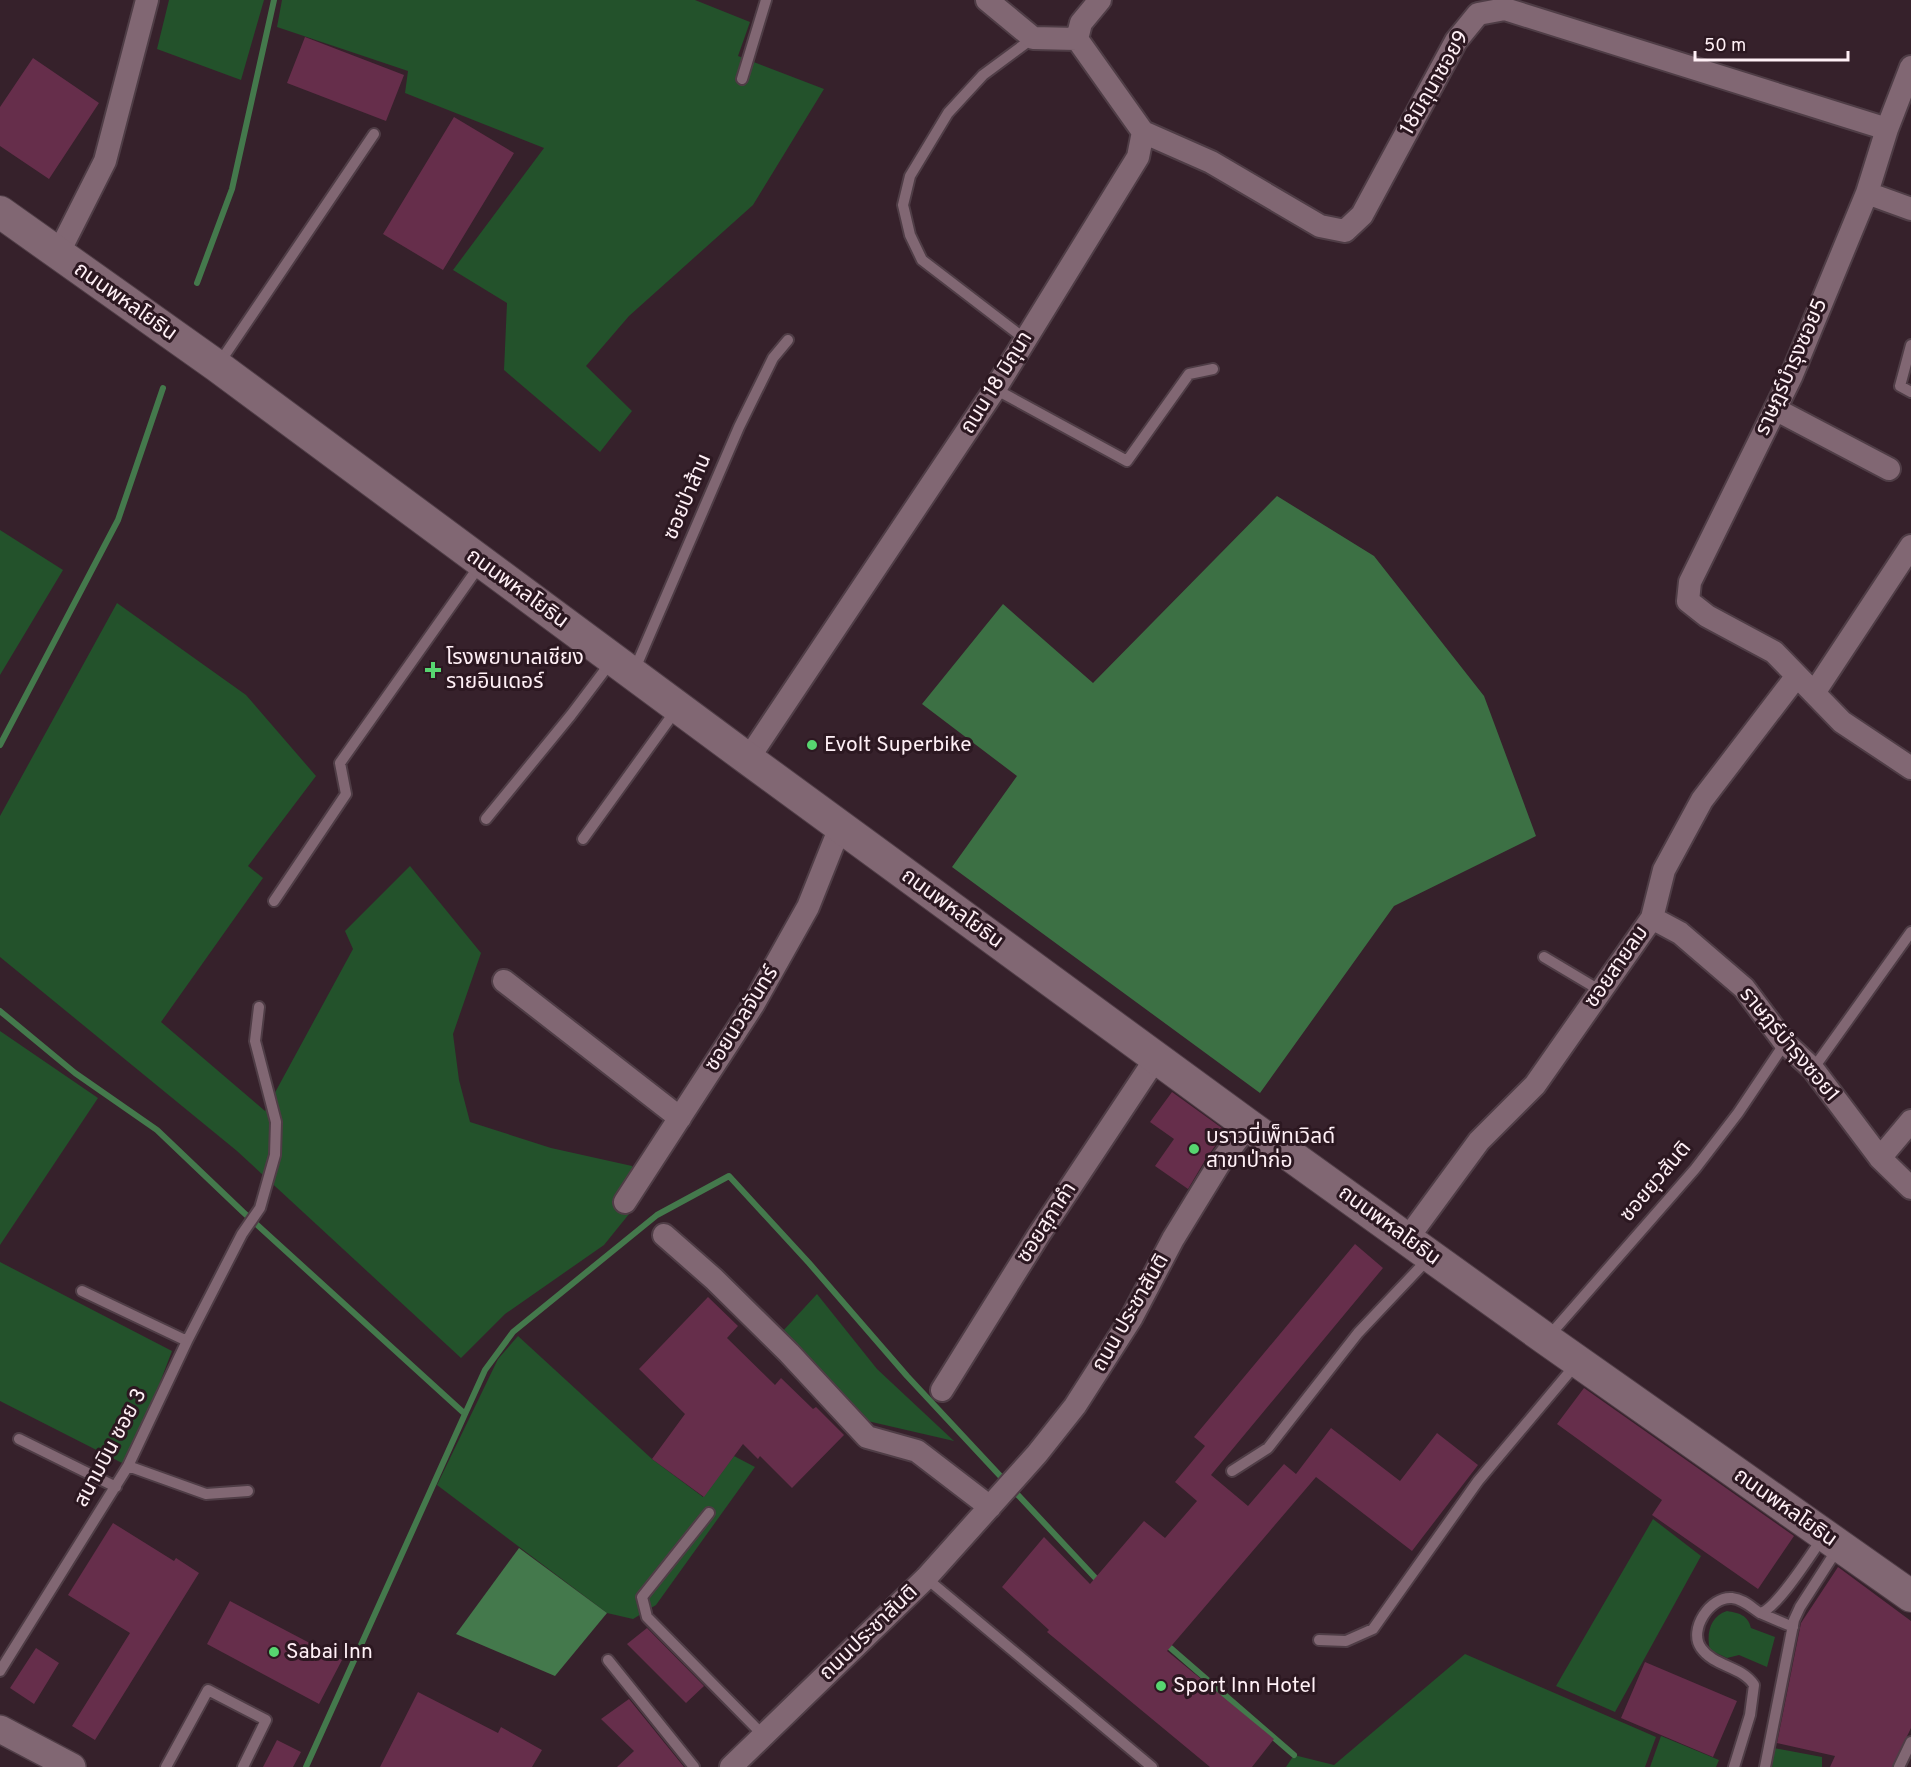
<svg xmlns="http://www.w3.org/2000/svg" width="1911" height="1767" viewBox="0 0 1911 1767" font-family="Overpass,'Noto Sans Thai',sans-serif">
<rect width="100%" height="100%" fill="#36212b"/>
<path fill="#23522b" d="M169 0H264L241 80 157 49Z
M282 0H695L750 22 738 56 824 89 753 205 629 316 586 366 632 411 600 452 504 370 507 303 453 270 544 148 405 93 408 71 277 27Z
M0 530 63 570 0 675Z
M117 603 246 695 316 776 248 866 263 878 161 1022 265 1111 353 949 345 931 410 866 481 953 453 1034 459 1080 470 1122 551 1148 632 1166 646 1193 604 1245 505 1314 461 1358 237 1151 0 957V816Z
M0 1031 98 1098 0 1245Z
M0 1262 172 1351 128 1466 0 1401Z
M817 1294 877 1369 954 1441 863 1420 782 1332Z
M518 1336 652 1459 703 1497 734 1456 755 1467 656 1605 633 1619 607 1613 437 1485 498 1359Z
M1653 1519 1701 1556 1615 1712 1556 1686Z
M1727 1611C1739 1613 1748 1615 1751 1628L1775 1637 1767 1667 1739 1655 1727 1658 1710 1650C1706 1634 1710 1616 1727 1611Z
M1465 1654 1656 1737 1645 1767H1286L1294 1755 1334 1765Z
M1661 1736 1719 1760 1716 1767H1650Z
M1774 1748 1822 1757V1767H1772Z"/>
<path fill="#3c7044" d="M1277 496 1374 556 1484 696 1536 836 1394 906 1260 1093 952 867 1017 776 922 704 1003 604 1093 683Z"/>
<path fill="#44794c" d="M519 1548 607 1613 555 1676 456 1634Z"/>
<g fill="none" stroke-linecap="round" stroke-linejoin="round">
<path stroke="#44794c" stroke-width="6" d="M197 283 232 189 274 0
M0 745 118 520 163 388
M0 1011 75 1073 157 1130 243 1212 465 1414 306 1767
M465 1414 485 1370 513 1332 657 1215 729 1176 809 1263 907 1376 1101 1584
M1166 1644 1294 1755"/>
</g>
<path fill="#662e4b" d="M305 37 404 75 386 121 287 83Z
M33 58 99 103 49 179 0 146V107Z
M454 117 514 153 443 270 383 234Z
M1172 1092 1226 1131 1207 1157 1188 1189 1155 1166 1174 1139 1150 1122Z
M1355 1244 1383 1268 1211 1475 1248 1506 1284 1464 1296 1474 1331 1428 1400 1481 1437 1433 1478 1465 1412 1551 1316 1477 1167 1651 1274 1739 1252 1767H1210L1047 1632 1049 1630 1002 1587 1044 1537 1090 1584 1144 1521 1165 1538 1197 1501 1175 1482 1205 1446 1194 1437Z
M708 1297 738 1326 727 1338 775 1385 781 1378 813 1409 816 1407 844 1435 792 1488 760 1456 758 1459 743 1444 704 1497 652 1459 685 1414 639 1369Z
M1584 1388 1794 1536 1758 1589 1652 1515 1662 1500 1557 1424Z
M113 1523 174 1561 176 1558 199 1573 95 1740 72 1726 130 1633 68 1595Z
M1838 1567 1911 1621V1728L1892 1767H1830L1835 1756 1777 1743 1801 1623Z
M230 1601 342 1660 319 1704 207 1644Z
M647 1628 704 1686 686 1703 627 1644Z
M36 1648 59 1663 34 1704 10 1688Z
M1645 1662 1737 1701 1713 1757 1621 1718Z
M418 1692 498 1733 501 1727 542 1750 532 1767H380Z
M629 1699 684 1767H617L634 1751 601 1719Z
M277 1740 301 1752 293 1767H263Z"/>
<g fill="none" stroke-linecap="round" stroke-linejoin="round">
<defs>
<path id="service" d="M742 79 766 0
M1025 339 922 260 910 235 903 205 910 176 948 113 983 75 1033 38
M1911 345 1900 386 1911 392
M218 365 374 134
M995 389 1127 461 1189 374 1213 369
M634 671 739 427 773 358 788 340
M486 819 571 715 611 662
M583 839 676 710
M274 901 346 794 340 763 480 565
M1544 957 1601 991
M1813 1069 1911 932
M82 1291 187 1341
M1549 1336 1695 1169 1738 1113 1785 1043
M19 1439 116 1487
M128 1466 206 1494 248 1491
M1232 1471 1268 1448 1358 1333 1428 1259
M709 1513 642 1597 647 1617 763 1735
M926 1578 1152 1767
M1760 1613 1793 1627
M1319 1640 1346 1641 1373 1629 1478 1481 1577 1363
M608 1660 694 1767
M0 1671 128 1466 187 1341 242 1234 260 1208 275 1155 276 1122 255 1041 259 1007
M166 1767 208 1690 266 1720 243 1767
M1734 1767 1750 1715 1754 1685C1742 1666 1714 1667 1701 1648 1688 1630 1710 1596 1732 1598 1743 1599 1751 1607 1760 1613 1776 1610 1812 1553 1823 1537
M1765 1767 1794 1620 1800 1607 1838 1548
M1899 1767 1911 1742"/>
<path id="minor" d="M987 0 1033 38 1077 39
M1911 67 1887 129 1867 193 1791 377 1690 582 1688 601 1707 616 1774 652 1842 722 1911 768
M1143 132 1211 162 1320 226 1345 231 1362 215 1456 41 1478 14 1505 9 1887 129
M1867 193 1911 209
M58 254 105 161 147 0
M1775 409 1889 469
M1814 693 1911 546
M748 759 995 389 1138 157 1143 132 1077 39 1081 23 1100 0
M1652 918 1680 933 1744 988 1785 1043 1813 1069 1880 1158 1911 1188
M504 981 680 1118
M1880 1158 1911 1121
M625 1202 753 1005 808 907 840 827
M664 1235 714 1279 789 1353 867 1437 917 1451 990 1507
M1407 1239 1479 1141 1535 1085 1652 918 1664 870 1702 800 1796 677
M942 1390 1038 1236 1156 1058
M731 1767 926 1578 1037 1454 1075 1406 1132 1317 1173 1239 1219 1164 1248 1125"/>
<path id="tertiary" d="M0 1729 72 1767"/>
<path id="secondary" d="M0 212 217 366 748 759 1248 1125 1546 1339 1911 1596"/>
</defs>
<use href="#service" stroke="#4f3d46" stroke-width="14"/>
<use href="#minor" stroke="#4f3d46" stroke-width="26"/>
<use href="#tertiary" stroke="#4f3d46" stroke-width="30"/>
<use href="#secondary" stroke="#4f3d46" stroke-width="34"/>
<use href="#service" stroke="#816773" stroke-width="10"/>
<use href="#minor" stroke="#816773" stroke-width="22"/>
<use href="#tertiary" stroke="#816773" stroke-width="27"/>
<use href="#secondary" stroke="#816773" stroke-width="32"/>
</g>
<g fill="#57d570" stroke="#2c1821" stroke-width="2">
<path d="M430 661h6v6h6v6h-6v6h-6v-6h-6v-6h6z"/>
<circle cx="812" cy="745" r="6"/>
<circle cx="1194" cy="1149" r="6"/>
<circle cx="274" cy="1652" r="6"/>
<circle cx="1161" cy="1686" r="6"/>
</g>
<g text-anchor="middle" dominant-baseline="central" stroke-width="6" stroke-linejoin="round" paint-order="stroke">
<g font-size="21" fill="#fff0f6" stroke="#2c1821">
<text transform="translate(1435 83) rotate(-60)">18มิถุนาซอย9</text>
<text transform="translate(125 302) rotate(35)">ถนนพหลโยธิน</text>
<text transform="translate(1792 367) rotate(-66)">ราษฎร์บำรุงซอย5</text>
<text transform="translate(997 383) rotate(-58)">ถนน 18 มิถุนา</text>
<text transform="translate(688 497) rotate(-67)">ซอยป่าส้าน</text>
<text transform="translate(517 589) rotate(36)">ถนนพหลโยธิน</text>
<text transform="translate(952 909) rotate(36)">ถนนพหลโยธิน</text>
<text transform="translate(1617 967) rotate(-55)">ซอยสายลม</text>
<text transform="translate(742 1019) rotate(-58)">ซอยนวลจันทร์</text>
<text transform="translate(1789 1045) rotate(50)">ราษฎร์บำรุงซอย1</text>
<text transform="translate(1656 1182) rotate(-50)">ซอยยุวสันติ</text>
<text transform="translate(1047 1223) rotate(-57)">ซอยสุภาคำ</text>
<text transform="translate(1389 1226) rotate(36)">ถนนพหลโยธิน</text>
<text transform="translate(1131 1313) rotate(-60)">ถนน ประชาสันติ</text>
<text transform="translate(111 1448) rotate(-62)">สนามบิน ซอย 3</text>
<text transform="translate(1785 1508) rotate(35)">ถนนพหลโยธิน</text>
<text transform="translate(869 1633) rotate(-44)">ถนนประชาสันติ</text>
</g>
<g font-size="21" fill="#fff0f6" stroke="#2c1821" text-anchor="start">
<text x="446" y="658">โรงพยาบาลเชียง<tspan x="446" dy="24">รายอินเดอร์</tspan></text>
<text x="824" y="745">Evolt Superbike</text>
<text x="1206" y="1137">บราวนี่เพ็ทเวิลด์<tspan x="1206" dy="24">สาขาป่าก่อ</tspan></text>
<text x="286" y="1652">Sabai Inn</text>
<text x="1173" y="1686">Sport Inn Hotel</text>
</g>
</g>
<path d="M1695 51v9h153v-9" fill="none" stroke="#fff0f6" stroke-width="3"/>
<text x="1704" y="51" font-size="18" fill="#fff0f6" stroke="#2c1821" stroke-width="4.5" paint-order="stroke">50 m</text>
</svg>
